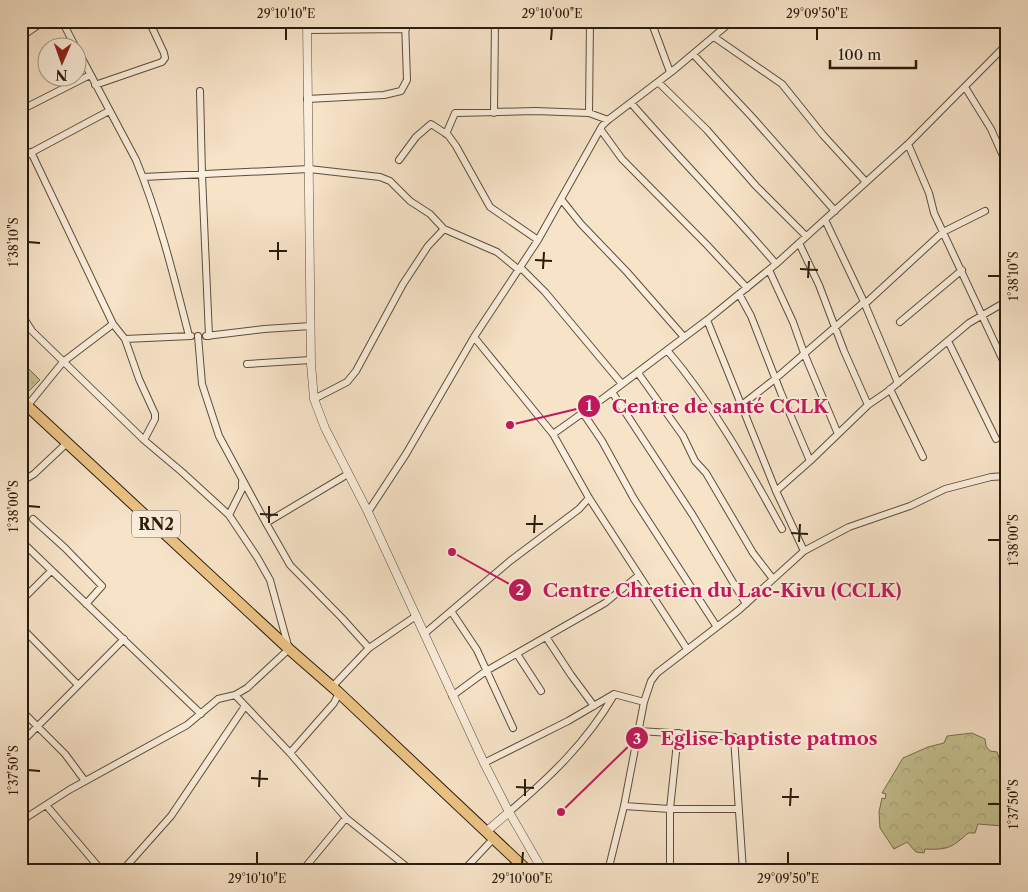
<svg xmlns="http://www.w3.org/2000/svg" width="1028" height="892" viewBox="0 0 1028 892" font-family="'Libre Caslon Text',serif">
<defs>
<pattern id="grass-dots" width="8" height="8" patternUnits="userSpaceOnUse" patternTransform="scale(1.25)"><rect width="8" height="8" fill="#c5c190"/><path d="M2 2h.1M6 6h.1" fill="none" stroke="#a9a57b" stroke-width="1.8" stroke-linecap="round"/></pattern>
<pattern id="forest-crowns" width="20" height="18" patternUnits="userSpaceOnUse" patternTransform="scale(1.25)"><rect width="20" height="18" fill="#c5c190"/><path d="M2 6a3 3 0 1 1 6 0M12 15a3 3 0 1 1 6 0" fill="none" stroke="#a9a57b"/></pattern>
</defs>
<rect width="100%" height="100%" fill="#f7e3c8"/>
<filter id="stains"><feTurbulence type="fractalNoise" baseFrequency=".004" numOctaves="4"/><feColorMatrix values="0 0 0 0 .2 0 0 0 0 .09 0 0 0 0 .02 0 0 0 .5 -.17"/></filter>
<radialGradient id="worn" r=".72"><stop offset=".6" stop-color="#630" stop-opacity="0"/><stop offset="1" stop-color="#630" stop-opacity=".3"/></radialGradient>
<path fill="url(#grass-dots)" stroke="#776e4e" d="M21 361 40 380 26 394 21 390Z"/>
<path fill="url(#forest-crowns)" stroke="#776e4e" d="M972 733 985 739 986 746 990 751 997 752 1007 780V820L1002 826 978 824 975 833H968C952 848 947 850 925 849L924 853 916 852 907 842 894 849 880 828 879 812 882 798 885 799 886 794 882 793 903 758 928 747 944 743 947 736Z"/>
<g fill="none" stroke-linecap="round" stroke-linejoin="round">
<defs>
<path id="minor" d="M62 21 76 48
M590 21 589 113 608 120
M651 21 670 72
M307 30 406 29
M21 37 44 21
M714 37 782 84 823 135 866 182
M78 51 136 160C159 216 174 277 189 336
M693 54 752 117 835 211
M658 82 707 130 756 186 806 236
M95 85 162 62 165 58 164 53 149 21
M965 87 991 129 1007 165
M200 91 202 175 209 336
M307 99 384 95 401 91 407 80 405 21
M631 103C678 157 729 209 776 264
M21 110 90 75
M494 113 495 21
M601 130 622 159 707 245 747 288
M446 134 455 113 535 111 589 113
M908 144 929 193 934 213 1007 369
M31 152 113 324 125 339 139 379 155 414V419L144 440
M21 158 109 111
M399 160 416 137 431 124 448 135 456 146 490 207 538 240
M143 177 309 169 380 177 390 181 410 201 430 214 444 229 497 252 519 270
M561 199 581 224 627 272 684 337
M824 221 826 222 864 302H867L943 232 985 211
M799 243 819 285 844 351 868 405
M521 268 545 292 622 384
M769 270 793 322 804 353 838 434
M739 294 751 316 781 393 810 461
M21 314 32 331 144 440 182 472 229 515 257 557 270 580 289 649 247 688 235 695 218 699 187 725 69 790 21 821
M707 320 776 491 804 551
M900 322 962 270
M198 336 202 384 219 436 266 523 348 474
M206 336 264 329 311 326
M474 337 553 434 589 498 687 649
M125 339 191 336
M948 341 996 439
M667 350C713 404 748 467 782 529
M247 364 311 360
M638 373 683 436 695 461 706 473 753 553 773 579
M890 389 923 457
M612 392 692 514 746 604
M314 399 347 382 356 371 403 284 428 246 444 229
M743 404 775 379 864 302 898 383
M28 405 63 362 113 324
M583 413 602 441 634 499 717 627
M553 434 605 397 707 320 776 264 908 144 1007 44
M21 482 34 474 68 442
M776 491 810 461 868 405 887 392 969 323 1007 301
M368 512 406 454 474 337 538 240 602 126 608 120 675 69 732 21
M229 515 242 489V482
M33 519 65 548 102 586 86 604
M266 523 290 565 342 618 369 648
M21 541 201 714
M21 601 51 571
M451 611 477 650 513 728
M21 627 78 685
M424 634 510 561 579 509 589 498
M546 637 571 675 594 706
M517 654 541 691
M332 687 369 648 416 616
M235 695 290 753 346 818 302 871
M452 696 486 671 605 603 639 575
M21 710 65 754 85 781
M639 731 734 737 743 871
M21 743 124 639
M290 753 334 703 339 693
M484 763 568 721 614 694 644 702
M46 805 102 871
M624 806 670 809H738
M509 812C550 777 586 743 614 695
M346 818 412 871
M307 865 314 871
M122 871 171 816 245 706
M463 871 494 838
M608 871 624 806 644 702 651 681 657 673 739 610 804 551 849 527 910 506 945 489 991 477 1007 476
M670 871V809L678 733"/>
<path id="tertiary" d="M307 21 310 279 311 364 314 399 325 428 368 512 484 763 509 812 543 871
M487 831 509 812"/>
<path id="trunk" d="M21 400 289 649 337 691 528 871"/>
</defs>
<use href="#minor" stroke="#5c4e3b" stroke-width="8"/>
<use href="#tertiary" stroke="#5c4e3b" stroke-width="9"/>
<use href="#trunk" stroke="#291c0c" stroke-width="12"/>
<use href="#minor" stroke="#faeddb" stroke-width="6"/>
<use href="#tertiary" stroke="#faeddb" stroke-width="8"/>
<use href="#trunk" stroke="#ecc284" stroke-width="10"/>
</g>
<path fill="none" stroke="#291c0c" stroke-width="2" d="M286 40V28M551 40 552 28M817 40V28M28 242 40 243M269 251H287M278 260V242M535 260 552 261M543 269 544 252M800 269 818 270M988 276H1000M808 278 809 261M28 506 40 507M260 514 278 515M269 523V506M526 524H543M534 533 535 515M791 533 808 534M988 540H1000M799 542 800 524M28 770 40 771M251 778 268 779M259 787 260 770M516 787 534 788M525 796V779M782 797H799M988 804H1000M790 806 791 788M257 864V852M522 864 523 852M788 864V852"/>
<g text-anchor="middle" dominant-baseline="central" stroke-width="4" stroke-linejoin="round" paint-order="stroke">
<rect fill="#faeddb" stroke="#685b4a" stroke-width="1" x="132" y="510.5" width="48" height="27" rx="4"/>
<g font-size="16" font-weight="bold" fill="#291c0c">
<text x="156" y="524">RN2</text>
</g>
</g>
<path fill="none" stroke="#c2185b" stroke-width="2" d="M510 425L589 406M452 552L520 590M561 812L637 738"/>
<g fill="#c2185b" stroke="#faeddb" stroke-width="2">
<circle cx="510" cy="425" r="5"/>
<circle cx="452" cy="552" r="5"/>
<circle cx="561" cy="812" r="5"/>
<circle cx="589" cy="406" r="12"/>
<circle cx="520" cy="590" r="12"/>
<circle cx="637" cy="738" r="12"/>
</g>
<g font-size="15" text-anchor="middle" font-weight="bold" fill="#fff">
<text x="589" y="411">1</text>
<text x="520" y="595">2</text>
<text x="637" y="744">3</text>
</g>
<g font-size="19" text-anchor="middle" font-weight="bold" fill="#c2185b" stroke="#faeddb" stroke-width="4" stroke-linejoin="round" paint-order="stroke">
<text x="720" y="413">Centre de santé CCLK</text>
<text x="722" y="597">Centre Chretien du Lac-Kivu (CCLK)</text>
<text x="769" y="745">Eglise baptiste patmos</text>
</g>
<rect width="1028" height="892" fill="none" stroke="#f7e3c8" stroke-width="55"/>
<g transform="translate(62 62) rotate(182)"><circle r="24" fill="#faeddb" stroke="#a69988"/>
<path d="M0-4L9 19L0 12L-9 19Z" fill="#8f2418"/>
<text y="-8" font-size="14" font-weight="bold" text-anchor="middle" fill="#291c0c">N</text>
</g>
<path d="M830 60v8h86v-8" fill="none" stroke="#291c0c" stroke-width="2.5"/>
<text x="838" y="60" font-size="15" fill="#291c0c" stroke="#faeddb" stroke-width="4" paint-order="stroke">100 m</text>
<rect x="28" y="28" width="972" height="836" fill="none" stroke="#291c0c" stroke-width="2"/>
<g font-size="12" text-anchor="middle" fill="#291c0c">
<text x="286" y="18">29°10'10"E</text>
<text x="552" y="18">29°10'00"E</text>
<text x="817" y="18">29°09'50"E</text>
<text transform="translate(14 242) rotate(-90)" y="4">1°38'10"S</text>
<text transform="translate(1014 276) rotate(-90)" y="4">1°38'10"S</text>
<text transform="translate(14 506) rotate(-90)" y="4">1°38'00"S</text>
<text transform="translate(1014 540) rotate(-90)" y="4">1°38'00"S</text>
<text transform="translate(14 770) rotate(-90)" y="4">1°37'50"S</text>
<text transform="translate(1014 804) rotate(-90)" y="4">1°37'50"S</text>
<text x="257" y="883">29°10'10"E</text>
<text x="522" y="883">29°10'00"E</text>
<text x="788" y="883">29°09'50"E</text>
</g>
<rect width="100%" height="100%" filter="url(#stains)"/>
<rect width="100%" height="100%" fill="url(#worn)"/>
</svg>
